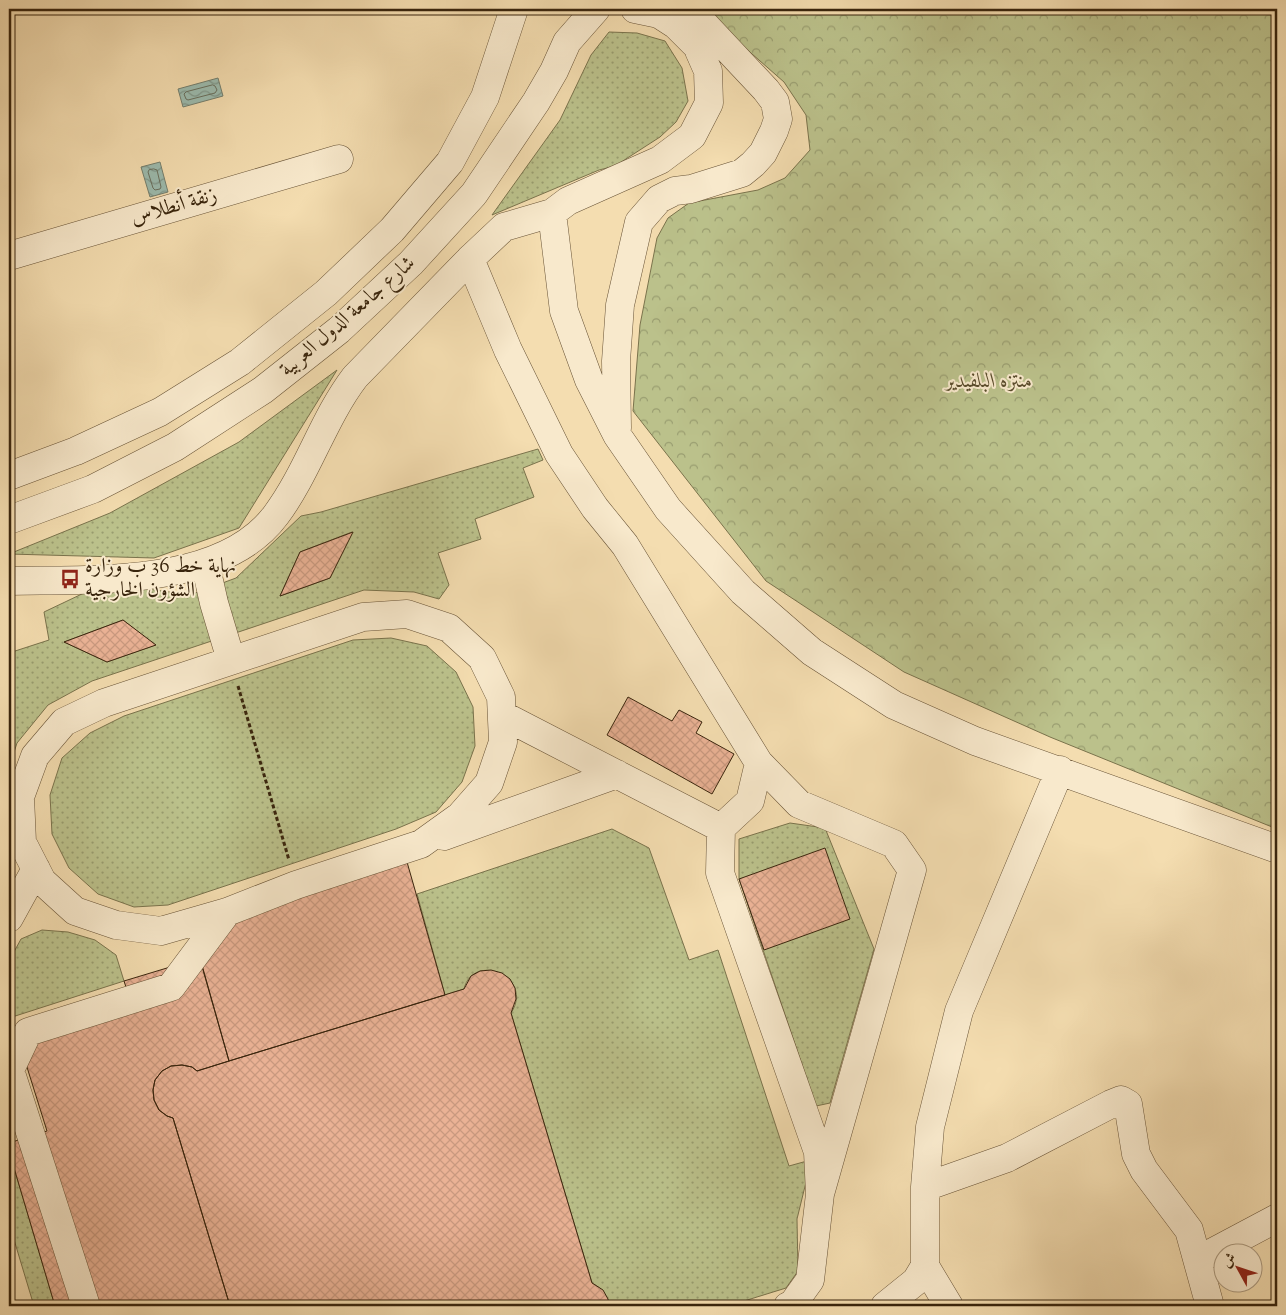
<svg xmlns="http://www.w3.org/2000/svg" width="1286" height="1315" viewBox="0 0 1286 1315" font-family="'Sorts Mill Goudy',Amiri,serif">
<defs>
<pattern id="grass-dots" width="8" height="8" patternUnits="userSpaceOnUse" patternTransform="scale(1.25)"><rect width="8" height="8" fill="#bbc18b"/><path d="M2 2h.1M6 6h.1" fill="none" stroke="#999d70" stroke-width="1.8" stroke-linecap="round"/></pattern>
<pattern id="park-crowns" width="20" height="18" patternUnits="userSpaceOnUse" patternTransform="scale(1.25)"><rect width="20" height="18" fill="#bbc18b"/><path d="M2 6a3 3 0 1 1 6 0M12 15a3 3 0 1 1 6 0" fill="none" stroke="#999d70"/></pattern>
<pattern id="water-waves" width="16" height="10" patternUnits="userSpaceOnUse" patternTransform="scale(1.25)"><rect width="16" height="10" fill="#9cbbae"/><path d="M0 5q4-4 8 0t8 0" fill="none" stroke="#80988c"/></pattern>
<pattern id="building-cross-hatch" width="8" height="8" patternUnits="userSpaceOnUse" patternTransform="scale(1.25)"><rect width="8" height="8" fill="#eab295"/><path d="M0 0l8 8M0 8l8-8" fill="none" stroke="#c9997f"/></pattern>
</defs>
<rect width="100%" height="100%" fill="#f4ddb0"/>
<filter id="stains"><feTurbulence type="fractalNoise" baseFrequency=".004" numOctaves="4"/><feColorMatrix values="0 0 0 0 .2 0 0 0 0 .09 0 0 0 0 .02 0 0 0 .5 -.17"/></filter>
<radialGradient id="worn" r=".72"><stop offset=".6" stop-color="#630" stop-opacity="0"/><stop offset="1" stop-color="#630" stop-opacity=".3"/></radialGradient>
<path fill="url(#grass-dots)" stroke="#7a734c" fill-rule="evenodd" d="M609 32 637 33 665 41 682 68 688 101 676 122 660 137 615 166 599 170 492 215 560 120 591 55Z
M337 370 239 528 154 558 9 554 110 513 239 442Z
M538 449 543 460 523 468 534 497 475 519 481 539 438 553 449 585 439 599 414 592 364 590 92 681 48 705 17 743 9 768V653L49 640 44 612 105 583 190 595 236 578 301 516 321 512ZM352 532 330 578 280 596 300 552ZM123 620 155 645 107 662 64 642Z
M391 638 427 646 456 672 473 707 475 746 462 782 436 812 396 829 168 905 134 907 98 894 69 868 52 834 50 795 62 758 90 733 124 716 353 640Z
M790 823 825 828 874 949 830 1103 816 1106 739 879V839Z
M612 829 649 848 689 960 718 950 789 1166 807 1161 808 1174 797 1219 798 1271 786 1288 728 1306H609C607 1295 602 1288 592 1283L511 1013C535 977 473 951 464 989L445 995 417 894Z
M42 930 68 932 95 940 116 955 124 981 9 1018V961L21 939Z
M9 1151 55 1306H34L9 1223Z"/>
<path fill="url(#park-crowns)" stroke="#7a734c" d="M706 9H1277V829L1050 737 904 672 766 581 633 411 640 325 657 238 668 218 689 203 758 190 785 178 810 150 806 115 784 82 719 25Z"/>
<path fill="url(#water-waves)" stroke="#747f6e" d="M218 78 223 96 183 107 178 89Z
M160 162 168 192 150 197 141 167Z"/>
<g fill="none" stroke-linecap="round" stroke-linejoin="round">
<path stroke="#6a705e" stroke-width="1" d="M213 85 215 86 217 90 215 93 188 100 186 99 184 94 186 92Z
M154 169 157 170 161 187 160 189 155 190 153 188 148 172 149 170Z"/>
</g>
<path fill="url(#building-cross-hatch)" stroke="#39250d" d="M353 532 330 578 280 596 300 552Z
M123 620 156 645 107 662 64 642Z
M628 697 672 721 679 710 702 722 696 733 734 754 712 794 607 735Z
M825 848 850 919 764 950 739 879Z
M407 862 445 995 229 1061 191 928Z
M200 958 229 1061 197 1071 192 1067 182 1065 171 1066 162 1071 155 1080 153 1090 154 1100 159 1110 167 1116 173 1118 230 1306H55L9 1151V1143L47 1131 26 1064 39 1038 133 1009 124 981Z
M491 970 502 973 510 979 515 988 516 999 511 1013 592 1283 603 1290 608 1299 609 1306H230L173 1118 167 1116 159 1110 154 1100 153 1090 155 1080 162 1071 171 1066 182 1065 192 1067 197 1071 229 1061 464 989 471 976 480 971Z"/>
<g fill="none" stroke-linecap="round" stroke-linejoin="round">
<defs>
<path id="minor" d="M552 213 564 311 589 380 617 435 668 509 743 592 812 652 894 705 975 741 1277 849
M9 256 339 159
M470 259 508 350 559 454 595 508 625 545 759 763 799 804 894 844 912 870 820 1194
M617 428 616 361 620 305 639 222 659 199 675 191 691 189 742 173 753 164 763 153 774 131 778 119 775 102 766 90 690 9
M9 476 76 451 160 412 240 362 326 293 392 230 450 162 485 97 514 9
M9 520 93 489 175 447 263 390 339 330 411 263 474 194 536 102 554 71 567 42 596 9
M205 563 214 603 231 660
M9 581C91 579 222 588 276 515 308 472 323 419 355 377L470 259 504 227 552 213 568 201 660 160 692 136 709 103 708 71 697 46 676 25 659 14 635 9
M407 614 449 628 482 658 501 697 503 742 489 783 460 816 421 844 296 885 227 912 161 931 116 925 75 911 42 881 22 842 20 797 35 756 64 722 104 703 363 617Z
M502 715 721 828
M759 763 750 801 721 828 720 873 818 1152 820 1194 810 1280 792 1305 788 1306
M444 836 617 774
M9 918 36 869
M925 1187 1007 1158 1111 1104 1121 1100 1128 1104 1136 1154 1144 1170 1189 1230 1210 1306
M1198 1260 1277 1218
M925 1266 949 1306
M86 1306 10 1070 28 1032 171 987 227 912
M885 1306 916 1281 925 1266V1187L930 1127 959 1011 1060 770"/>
</defs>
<use href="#minor" stroke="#685336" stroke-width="29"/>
<path stroke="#39250d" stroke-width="3" stroke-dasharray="4 2.5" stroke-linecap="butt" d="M238 686 289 860"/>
<use href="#minor" stroke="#f8e9cc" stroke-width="28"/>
</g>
<defs>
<symbol id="bus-bare" viewBox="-9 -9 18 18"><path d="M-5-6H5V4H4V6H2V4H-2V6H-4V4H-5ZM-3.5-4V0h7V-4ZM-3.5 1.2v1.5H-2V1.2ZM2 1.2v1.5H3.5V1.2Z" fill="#8f2418" stroke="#f8e9cc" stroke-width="2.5" paint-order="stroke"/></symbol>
</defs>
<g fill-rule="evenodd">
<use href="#bus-bare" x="56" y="565" width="28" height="28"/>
</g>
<g text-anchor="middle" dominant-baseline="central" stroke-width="4" stroke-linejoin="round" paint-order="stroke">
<g font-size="21" fill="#39250d" stroke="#f8e9cc">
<text transform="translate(174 207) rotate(-16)">زنقة أنطلاس</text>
<text transform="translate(348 317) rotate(-41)">شارع جامعة الدول العربية</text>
</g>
<g font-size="21" font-style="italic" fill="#5a4c2c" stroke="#f8e9cc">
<text x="989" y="382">منتزه البلفيدير</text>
</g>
<g font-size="21" fill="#39250d" stroke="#f8e9cc" text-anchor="start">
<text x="85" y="567">نهاية خط 36 ب وزارة<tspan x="85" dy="24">الشؤون الخارجية</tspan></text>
</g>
</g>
<rect width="1286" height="1315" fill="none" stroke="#f4ddb0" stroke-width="30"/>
<rect x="10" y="10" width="1266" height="1295" fill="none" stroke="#39250d" stroke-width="2.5"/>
<rect x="15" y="15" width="1256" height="1285" fill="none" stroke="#39250d"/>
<g transform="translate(1238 1268) rotate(310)"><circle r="24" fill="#f8e9cc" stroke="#ac9b80"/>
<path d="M0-4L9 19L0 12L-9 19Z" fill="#8f2418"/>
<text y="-8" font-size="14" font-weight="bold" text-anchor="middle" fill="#39250d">ش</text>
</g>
<rect width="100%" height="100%" filter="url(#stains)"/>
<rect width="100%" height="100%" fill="url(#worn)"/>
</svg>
